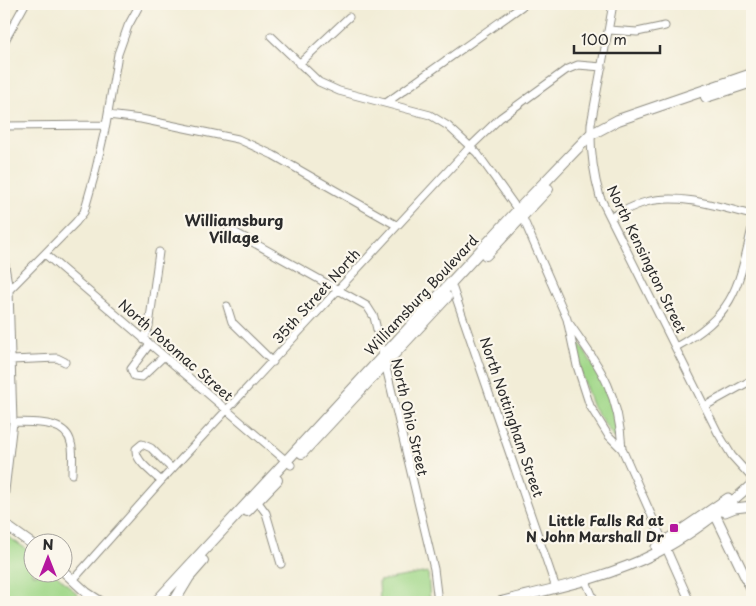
<svg xmlns="http://www.w3.org/2000/svg" width="756" height="606" viewBox="0 0 756 606" font-family="'Playpen Sans',sans-serif">
<rect width="100%" height="100%" fill="#fbf7ec"/>
<filter id="ink" filterUnits="userSpaceOnUse"><feTurbulence type="fractalNoise" baseFrequency=".02" numOctaves="2"/><feDisplacementMap in="SourceGraphic" scale="10" xChannelSelector="R" yChannelSelector="G"/><feConvolveMatrix kernelMatrix="1 2 1 2 8 2 1 2 1" color-interpolation-filters="sRGB"/></filter>
<filter id="wash" filterUnits="userSpaceOnUse"><feTurbulence type="fractalNoise" baseFrequency=".0096" numOctaves="4" result="noise"/><feDisplacementMap in="SourceGraphic" scale="20" xChannelSelector="R" yChannelSelector="G"/><feGaussianBlur stdDeviation="1.12" result="paint"/><feColorMatrix in="noise" values="0 0 0 0 0 0 0 0 0 0 0 0 0 0 0 0 0 1.4 0 .05"/><feComposite in="paint" operator="in"/></filter>
<g filter="url(#wash)">
<rect width="100%" height="100%" fill="#f2edd7"/>
<path fill="#a2d88a" stroke="#66825a" d="M578 341C601 376 610 394 619 436L614 438 592 405 581 373 575 342Z
M4 534 32 553V574H56L86 602H4Z
M428 572 430 602H380L379 581Z"/>
</g>
<g filter="url(#ink)">
<g fill="none" stroke-linecap="round" stroke-linejoin="round">
<defs>
<path id="minor" d="M613 4 591 124C590 150 593 172 600 197L718 433 732 456 752 478
M609 30 637 32 665 26
M271 36 319 82 339 91 430 115 448 126 477 153 522 216 567 319 577 366 590 406 608 435 622 449 690 602
M4 42 25 4
M299 64 349 17
M386 103 525 4
M108 115 141 119 238 139 273 155 396 225
M4 126 106 125
M611 217C622 212 634 205 646 202 681 193 719 207 752 215
M229 229 367 306 374 317 434 569 438 602
M45 254 291 465
M4 260 9 290 13 422 4 499
M451 283 556 588
M9 290 76 222 84 212 94 177 106 125 118 54 128 26 140 4
M227 306 232 322 273 362
M569 323C601 369 619 392 622 449
M144 340 149 326 159 252
M149 345 131 369 134 376 142 377 163 357
M676 347C734 315 738 289 752 228
M11 360 57 358 65 362
M705 406 752 380
M13 422C31 423 66 419 71 443 74 452 72 464 72 474
M161 481C152 472 135 461 136 449L142 444 151 448 172 469
M255 498 266 513 281 564
M585 579 595 602
M73 580 161 481 471 146 500 118 566 70 578 65 602 67"/>
<path id="tertiary" d="M714 512 752 591
M725 512 735 508 752 506
M4 524 32 544
M656 547 728 498
M62 570 87 593 101 602
M499 602C551 589 608 578 656 553 691 535 723 510 752 484"/>
<path id="secondary" d="M706 97 752 82
M486 255 548 189
M302 453 447 297
M247 511 277 480
M156 602 518 210 590 135 618 120 752 74
M174 602 189 577 203 561"/>
</defs>
<use href="#minor" stroke="#8e8c81" stroke-width="9"/>
<use href="#tertiary" stroke="#8e8c81" stroke-width="11"/>
<use href="#secondary" stroke="#8e8c81" stroke-width="12"/>
<use href="#minor" stroke="#fff" stroke-width="7"/>
<use href="#tertiary" stroke="#fff" stroke-width="9"/>
<use href="#secondary" stroke="#fff" stroke-width="10"/>
</g>
</g>
<rect fill="#b5179e" stroke="#fbf7ec" stroke-width="2" x="669" y="523" width="10" height="10" rx="2.5"/>
<g text-anchor="middle" dominant-baseline="central" stroke-width="4.5" stroke-linejoin="round" paint-order="stroke">
<g font-size="14" fill="#2b2b2b" stroke="#fbf7ec">
<text transform="translate(647 259) rotate(64)">North Kensington Street</text>
<text transform="translate(421 295) rotate(-47)">Williamsburg Boulevard</text>
<text transform="translate(316 296) rotate(-48)">35th Street North</text>
<text transform="translate(176 350) rotate(41)">North Potomac Street</text>
<text transform="translate(410 417) rotate(77)">North Ohio Street</text>
<text transform="translate(512 417) rotate(71)">North Nottingham Street</text>
</g>
<g font-size="14" font-weight="bold" fill="#2b2b2b" stroke="#fbf7ec" text-anchor="end">
<text x="664" y="520">Little Falls Rd at<tspan x="664" dy="16">N John Marshall Dr</tspan></text>
</g>
<g font-size="15" font-weight="bold" fill="#2b2b2b" stroke="#fbf7ec">
<text x="234" y="219">Williamsburg<tspan x="234" dy="17">Village</tspan></text>
</g>
</g>
<rect width="756" height="606" fill="none" stroke="#fbf7ec" stroke-width="20"/>
<g transform="translate(48 558)"><circle r="24" fill="#fbf7ec" stroke="#a8a59f"/>
<path d="M0-4L9 19L0 12L-9 19Z" fill="#b5179e"/>
<text y="-8" font-size="14" font-weight="bold" text-anchor="middle" fill="#2b2b2b">N</text>
</g>
<path d="M574 45v8h86v-8" fill="none" stroke="#2b2b2b" stroke-width="2.5"/>
<text x="581" y="45" font-size="15" fill="#2b2b2b" stroke="#fbf7ec" stroke-width="4" paint-order="stroke">100 m</text>
</svg>
